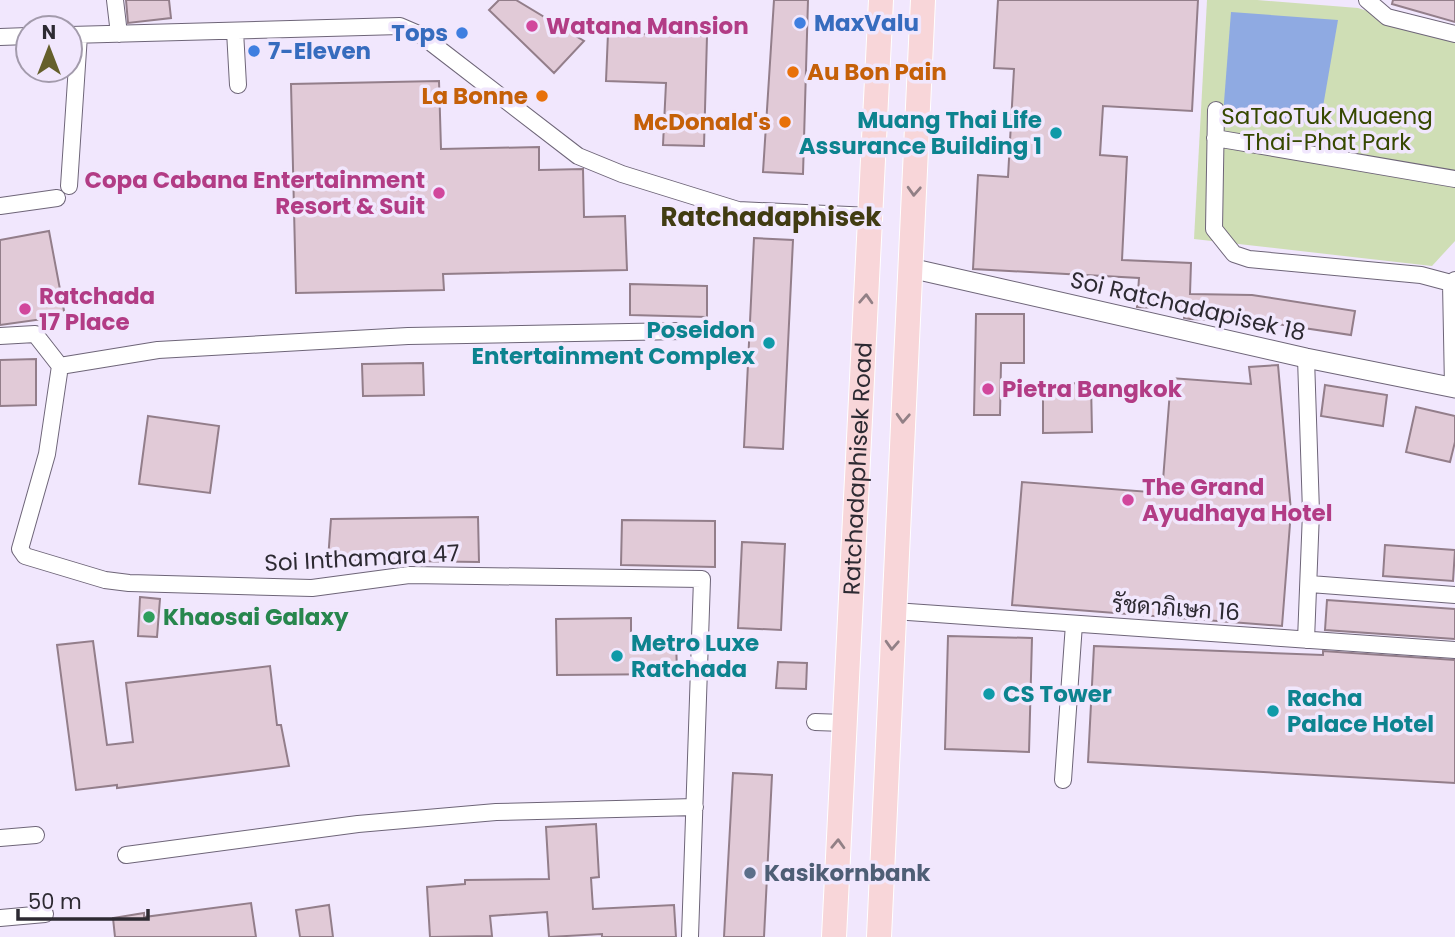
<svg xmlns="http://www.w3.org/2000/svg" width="1455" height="937" viewBox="0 0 1455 937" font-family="Poppins,Sarabun,sans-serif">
<rect width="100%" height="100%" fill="#f1e7fd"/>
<path fill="#cfdeb5" d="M1207 0H1257L1358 8 1455 40V241L1432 266 1194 239Z"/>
<path fill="#8faae2" d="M1231 12 1338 20 1320 124 1223 115Z"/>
<path fill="#e1cad7" stroke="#937e8a" stroke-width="2" d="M126 0H169L171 18 128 23Z
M499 0H516L584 41 554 73 489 10Z
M774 0H808L803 174 763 172Z
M998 0H1198L1192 111 1103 106 1100 155 1127 157 1122 260 1191 263 1190 294 1252 295 1355 311 1351 335 1256 321 1190 319 1184 318V309L1137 307 1139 278 973 269 978 175 1008 177 1014 69 994 68Z
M1393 0H1455V22L1392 4Z
M608 33 707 36 704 146 663 145 666 83 606 81Z
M439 81 441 149 539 147V170L583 169 584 217 625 216 627 270 443 274 444 290 296 293 291 84Z
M49 231 65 316 0 325V240Z
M754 238 793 240 783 449 744 447Z
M630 284 707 286V317L630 315Z
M976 314H1024V363H1001L1000 415H974Z
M36 359V405L0 406V360Z
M423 363 424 395 363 396 362 364Z
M1278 365 1291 511 1282 626 1012 605 1022 482 1162 493 1171 378 1251 384 1249 367Z
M1091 383 1092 432 1043 433V384Z
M1325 385 1387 395 1383 426 1321 416Z
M1416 407 1455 416V442L1450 462 1406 452Z
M148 416 219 426 210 493 139 484Z
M478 517 479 562 328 560 331 519Z
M622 520 715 521V567L621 565Z
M742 542 785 544 781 630 738 628Z
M1385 545 1455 550 1453 581 1383 576Z
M140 597 160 599 157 637 138 636Z
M1327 600 1455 609V639L1325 630Z
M631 618V638H676L677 674 557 675 556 619Z
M948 636 1032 638 1029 752 945 749Z
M93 641 107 745 133 742 126 683 270 666 277 725H281L289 766 117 788V785L76 790 57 645Z
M1094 646 1323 655V651L1455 660V783L1088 762Z
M778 662 807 663 806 689 776 688Z
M733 773 772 775 764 937H724Z
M596 824 599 877 591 878 593 909 674 905 676 937H602V934L549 937 547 912 490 916 492 936 430 937 427 887 465 884V880L549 879 546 827Z
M251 903 256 937H115L113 918 144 913V917Z
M329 905 333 937H300L296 910Z"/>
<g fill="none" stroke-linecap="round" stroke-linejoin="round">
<defs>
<path id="minor" d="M115 0 119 34
M1367 0 1387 17 1455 34
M235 31 238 85
M70 35 400 26 421 35 578 156 622 174 738 210 871 216
M0 37 28 36
M1216 110 1214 229 1234 254 1249 259 1421 275 1451 283 1455 280
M1215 138 1455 179
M69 186 79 35
M0 206 57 198
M0 336 35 334 60 366 47 454 22 542 20 549 25 556 105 580 129 583 312 588 409 575 702 579 690 937
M60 366 158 350 408 336 682 331
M1453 387 1451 283 1455 284
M1310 584 1455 595
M894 611 1455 650
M1306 640 1311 512 1306 358
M815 722 844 723
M1063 780 1074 624
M0 838 36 835
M126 855 358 824 496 812 695 807
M0 918 45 914"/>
<path id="tertiary" d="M910 268 1306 358 1455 388"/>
<g id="primary">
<path id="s1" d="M834 937 881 0"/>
<path d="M879 937 923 0"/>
</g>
</defs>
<use href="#minor" stroke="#6e6578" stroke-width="18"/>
<use href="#tertiary" stroke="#6e6578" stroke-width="21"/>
<use href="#primary" stroke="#fff" stroke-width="26"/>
<use href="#minor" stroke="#fff" stroke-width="16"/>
<use href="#tertiary" stroke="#fff" stroke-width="19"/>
<use href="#primary" stroke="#f8d6d9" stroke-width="24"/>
</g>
<defs><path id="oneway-chevron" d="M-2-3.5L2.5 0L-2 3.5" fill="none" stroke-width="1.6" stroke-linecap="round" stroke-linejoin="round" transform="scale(1.75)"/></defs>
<g stroke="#928086">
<use href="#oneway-chevron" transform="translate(914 191) rotate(93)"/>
<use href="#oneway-chevron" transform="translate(866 299) rotate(-87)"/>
<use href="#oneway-chevron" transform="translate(903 418) rotate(93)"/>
<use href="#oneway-chevron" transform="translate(892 645) rotate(93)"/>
<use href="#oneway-chevron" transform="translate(838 844) rotate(-88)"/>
</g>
<g fill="#3f7fe0" stroke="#f1e7fd" stroke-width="2.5">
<circle cx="800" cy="23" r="7"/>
<circle cx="462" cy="33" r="7"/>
<circle cx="254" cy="51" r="7"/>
</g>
<g fill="#d1479c" stroke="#f1e7fd" stroke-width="2.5">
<circle cx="532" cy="26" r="7"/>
<circle cx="439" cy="193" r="7"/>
<circle cx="25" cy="309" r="7"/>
<circle cx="988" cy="389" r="7"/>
<circle cx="1128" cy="500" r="7"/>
</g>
<g fill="#e8710a" stroke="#f1e7fd" stroke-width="2.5">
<circle cx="793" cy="72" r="7"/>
<circle cx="542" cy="96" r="7"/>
<circle cx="785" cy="122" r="7"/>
</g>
<g fill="#0f9aa8" stroke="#f1e7fd" stroke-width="2.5">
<circle cx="1056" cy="133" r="7"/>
<circle cx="769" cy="343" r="7"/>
<circle cx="617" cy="656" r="7"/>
<circle cx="989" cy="694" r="7"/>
<circle cx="1273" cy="711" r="7"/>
</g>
<circle fill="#2e9e5b" stroke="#f1e7fd" stroke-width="2.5" cx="149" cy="617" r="7"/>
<circle fill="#5c6f8a" stroke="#f1e7fd" stroke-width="2.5" cx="750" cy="873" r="7"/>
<g text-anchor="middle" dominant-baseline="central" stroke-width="7" stroke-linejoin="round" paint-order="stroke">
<g font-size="23" font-weight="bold" fill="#366cbe" stroke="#f1e7fd" text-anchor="start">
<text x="814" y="23">MaxValu</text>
<text x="448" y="33" text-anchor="end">Tops</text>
<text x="268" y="51">7-Eleven</text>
</g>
<g font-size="23" font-weight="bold" fill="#b23c85" stroke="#f1e7fd" text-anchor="start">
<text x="546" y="26">Watana Mansion</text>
<text x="425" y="180" text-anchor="end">Copa Cabana Entertainment<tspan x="425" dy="26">Resort &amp; Suit</tspan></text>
<text x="39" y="296">Ratchada<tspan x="39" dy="26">17 Place</tspan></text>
<text x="1002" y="389">Pietra Bangkok</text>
<text x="1142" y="487">The Grand<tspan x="1142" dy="26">Ayudhaya Hotel</tspan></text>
</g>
<g font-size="23" font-weight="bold" fill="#c56008" stroke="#f1e7fd" text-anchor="end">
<text x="807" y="72" text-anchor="start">Au Bon Pain</text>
<text x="528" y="96">La Bonne</text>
<text x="771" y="122">McDonald's</text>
</g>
<g font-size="23" fill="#364800" stroke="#f1e7fd">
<text x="1327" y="116">SaTaoTuk Muaeng<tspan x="1327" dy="26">Thai-Phat Park</tspan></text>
</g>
<g font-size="23" font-weight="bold" fill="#0d838f" stroke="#f1e7fd" text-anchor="start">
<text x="1042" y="120" text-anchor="end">Muang Thai Life<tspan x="1042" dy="26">Assurance Building 1</tspan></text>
<text x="755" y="330" text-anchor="end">Poseidon<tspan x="755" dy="26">Entertainment Complex</tspan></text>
<text x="631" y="643">Metro Luxe<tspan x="631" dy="26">Ratchada</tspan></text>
<text x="1003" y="694">CS Tower</text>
<text x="1287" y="698">Racha<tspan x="1287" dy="26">Palace Hotel</tspan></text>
</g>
<g font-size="23" fill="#2d2a32" stroke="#f1e7fd">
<text transform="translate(1188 306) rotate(13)">Soi Ratchadapisek 18</text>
<text stroke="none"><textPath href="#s1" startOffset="469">Ratchadaphisek Road</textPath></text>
<text transform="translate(362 558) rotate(-3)">Soi Inthamara 47</text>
<text transform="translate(1176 608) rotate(4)">รัชดาภิเษก 16</text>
</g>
<g font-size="23" font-weight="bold" fill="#27864d" stroke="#f1e7fd" text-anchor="start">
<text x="163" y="617">Khaosai Galaxy</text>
</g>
<g font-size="23" font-weight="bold" fill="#4e5e75" stroke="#f1e7fd" text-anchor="start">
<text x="764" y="873">Kasikornbank</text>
</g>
<g font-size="26" font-weight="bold" fill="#413c12" stroke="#f1e7fd">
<text x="771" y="217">Ratchadaphisek</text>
</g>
</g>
<g transform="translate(49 49)"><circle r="33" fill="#f1e7fd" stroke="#a39bac" stroke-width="2"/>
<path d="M0-5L12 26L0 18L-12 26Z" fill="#655f2b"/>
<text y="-10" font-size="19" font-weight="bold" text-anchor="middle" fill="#2d2a32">N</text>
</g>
<path d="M18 909v10h130v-10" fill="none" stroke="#2d2a32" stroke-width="3.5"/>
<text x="28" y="909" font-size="21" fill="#2d2a32" stroke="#f1e7fd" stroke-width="5" paint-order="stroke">50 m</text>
</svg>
